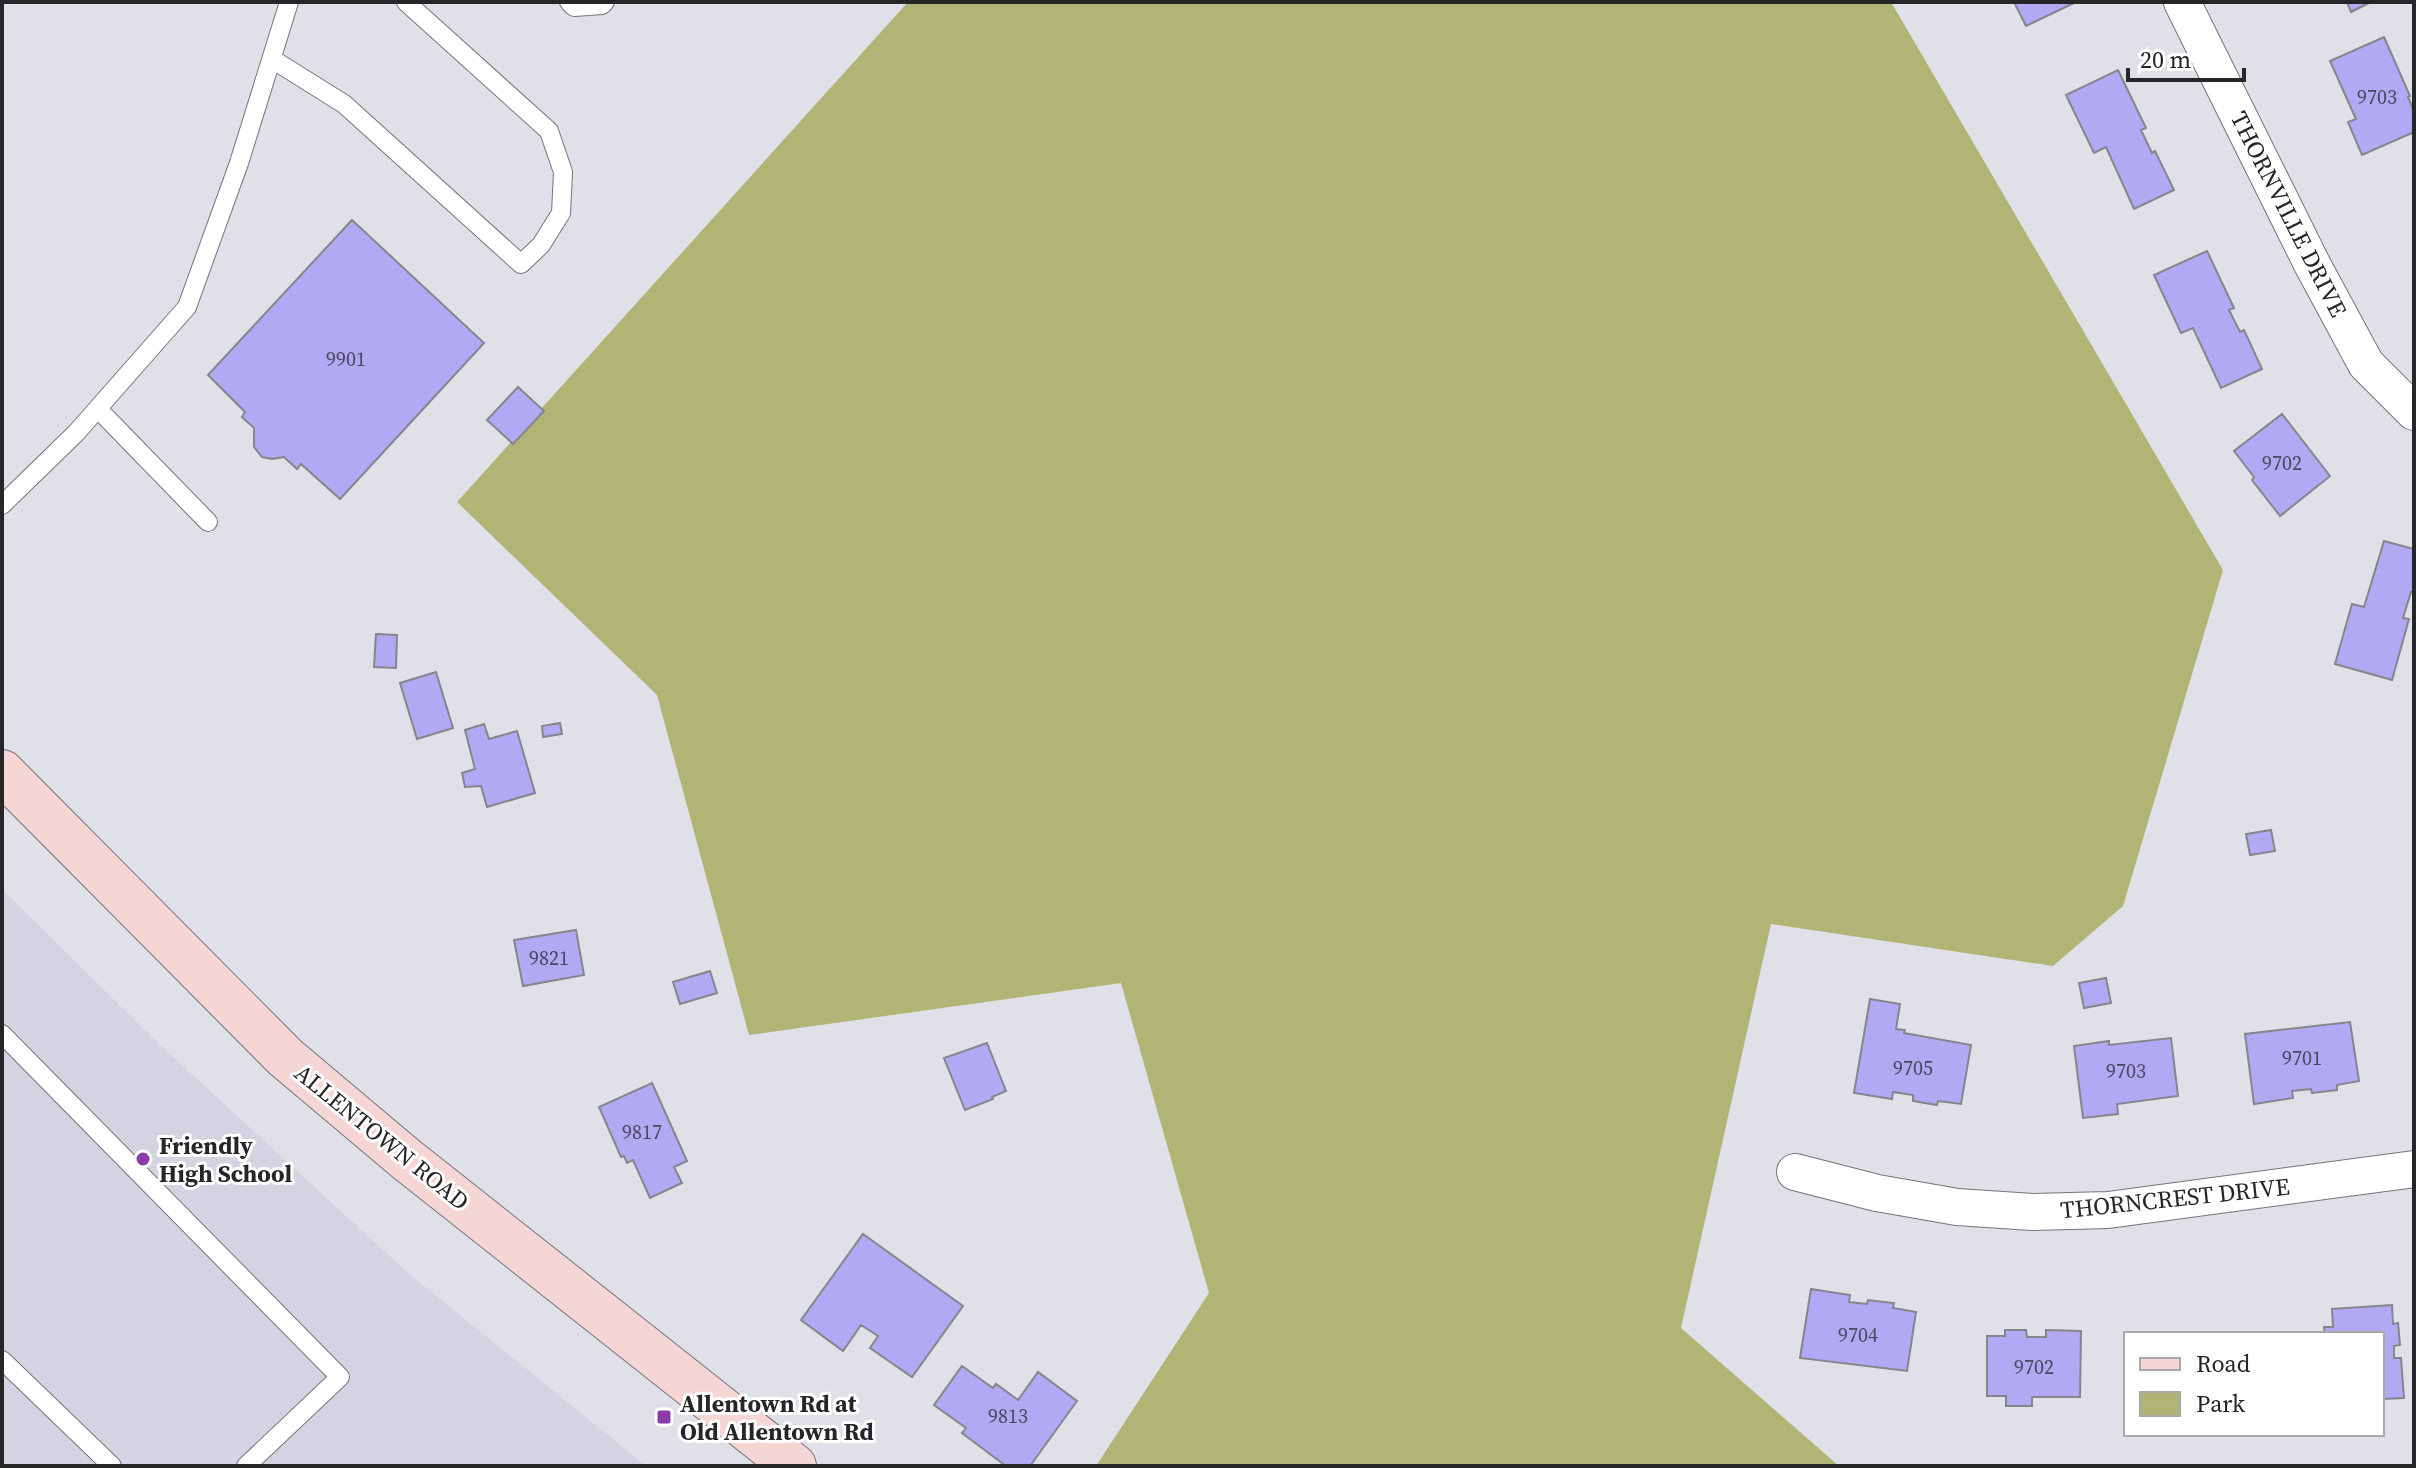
<svg xmlns="http://www.w3.org/2000/svg" width="2416" height="1468" viewBox="0 0 2416 1468" font-family="'Source Serif 4',serif">
<rect width="100%" height="100%" fill="#e0e0e8"/>
<path fill="#d4d3e2" d="M2 889 160 1045 408 1273 646 1466H2Z"/>
<path fill="#b0b576" d="M908 2H1891L2223 570 2123 906 2053 966 1771 924 1681 1328 1839 1466H1096L1209 1293 1121 983 749 1035 657 695 457 502Z"/>
<path fill="#b2a9f4" stroke="#85858c" stroke-width="2" d="M2014 2H2076L2026 26Z
M2347 2H2371L2351 12Z
M2384 37 2410 96 2408 97 2414 111V132L2362 155 2348 122 2356 119 2330 61Z
M2118 70 2146 128 2141 130 2152 153 2155 151 2174 190 2134 209 2106 147 2094 153 2066 95Z
M352 220 484 343 340 499 301 464 297 469 284 457 272 459 262 457 254 447V428L242 417 245 412 208 375Z
M2207 251 2234 308 2229 310 2240 332 2244 330 2262 369 2221 388 2193 328 2181 333 2154 275Z
M518 387 544 411 513 444 487 420Z
M2282 414 2330 476 2280 516 2252 480 2254 477 2234 451Z
M2384 541 2414 549V593L2411 592 2403 618 2409 619 2392 680 2335 664 2352 604 2364 607Z
M376 634 397 635 396 668 374 667Z
M436 672 453 728 417 739 400 683Z
M560 723 562 734 543 737 542 726Z
M484 724 489 739 517 731 535 793 487 807 481 786 465 787 462 773 475 769 465 730Z
M2271 830 2275 851 2250 855 2246 834Z
M576 930 584 975 523 986 514 940Z
M710 971 717 993 680 1004 673 982Z
M2106 978 2111 1003 2084 1008 2079 983Z
M1870 999 1900 1004 1896 1029 1905 1030 1904 1033 1971 1045 1961 1104 1938 1101 1937 1105 1913 1101V1095L1893 1092 1892 1099 1854 1093Z
M2350 1022 2359 1081 2337 1085V1090L2312 1093 2311 1089 2292 1091 2293 1098 2254 1104 2245 1034Z
M2171 1038 2178 1096 2117 1104 2118 1114 2083 1118 2074 1046 2109 1041V1045Z
M987 1043 1006 1091 992 1097 993 1099 965 1110 944 1058Z
M652 1083 687 1161 674 1167 682 1183 650 1198 633 1160 627 1163 624 1156 621 1157 599 1107Z
M863 1234 963 1306 912 1377 870 1348 878 1336 861 1325 843 1351 801 1320Z
M1811 1289 1850 1295 1849 1302 1867 1304 1868 1300 1894 1303 1893 1308 1916 1312 1907 1371 1800 1358Z
M2392 1305 2393 1324 2398 1323 2400 1345 2394 1346V1358H2401L2404 1398 2382 1399V1334H2325L2324 1327H2333L2332 1309Z
M2005 1330H2026L2027 1337H2046V1330L2081 1331 2080 1397H2032V1406H2006V1396H1987V1336H2005Z
M962 1366 993 1388 996 1384 1018 1400 1038 1372 1077 1401 1030 1466H1006L962 1433 966 1428 934 1405Z"/>
<g fill="none" stroke-linecap="round" stroke-linejoin="round">
<defs>
<path id="lane" d="M569 2 574 7 602 5 605 2
M272 59 344 104 521 264 541 245 561 213 563 172 549 131 406 2
M98 409 208 522
M2 505 76 433 187 307 239 163 289 2
M2 1034 340 1377 246 1466
M2 1360 112 1466"/>
<path id="street" d="M2182 2 2312 264 2366 364 2414 412
M1795 1172 1877 1193 1957 1207 2033 1212 2108 1210 2414 1169"/>
<path id="secondary" d="M2 772 285 1057 406 1159 794 1466"/>
</defs>
<use href="#lane" stroke="#75747b" stroke-width="20"/>
<use href="#street" stroke="#75747b" stroke-width="38"/>
<use href="#secondary" stroke="#75747b" stroke-width="46"/>
<use href="#lane" stroke="#fff" stroke-width="18"/>
<use href="#street" stroke="#fff" stroke-width="36"/>
<use href="#secondary" stroke="#f6d5d5" stroke-width="44"/>
</g>
<g fill="#8b3baa" stroke="#fff" stroke-width="3">
<circle cx="143" cy="1159" r="8"/>
<rect x="656" y="1409" width="16" height="16" rx="4"/>
</g>
<g text-anchor="middle" dominant-baseline="central" stroke-width="6" stroke-linejoin="round" paint-order="stroke">
<g font-size="20" fill="#49475c">
<text x="2377" y="97">9703</text>
<text x="346" y="359">9901</text>
<text x="2282" y="463">9702</text>
<text x="549" y="958">9821</text>
<text x="2302" y="1058">9701</text>
<text x="1913" y="1068">9705</text>
<text x="2126" y="1071">9703</text>
<text x="642" y="1132">9817</text>
<text x="1858" y="1335">9704</text>
<text x="2034" y="1367">9702</text>
<text x="1008" y="1416">9813</text>
</g>
<g font-size="24" fill="#262629" stroke="#fff">
<text transform="translate(2289 214) rotate(63)">THORNVILLE DRIVE</text>
<text transform="translate(382 1137) rotate(39)">ALLENTOWN ROAD</text>
<text transform="translate(2175 1198) rotate(-6)">THORNCREST DRIVE</text>
</g>
<g font-size="24" font-weight="bold" fill="#262629" stroke="#fff" text-anchor="start">
<text x="159" y="1145">Friendly<tspan x="159" dy="28">High School</tspan></text>
<text x="680" y="1403">Allentown Rd at<tspan x="680" dy="28">Old Allentown Rd</tspan></text>
</g>
</g>
<rect width="2416" height="1468" fill="none" stroke="#262629" stroke-width="8"/>
<rect x="2124" y="1332" width="260" height="104" fill="#ffffff" stroke="#a8a8a9" stroke-width="2"/>
<rect x="2140" y="1358" width="40" height="12" fill="#f6d5d5" stroke="#a8a8a9" stroke-width="2"/>
<text x="2196" y="1372" font-size="24" fill="#262629">Road</text>
<rect x="2140" y="1392" width="40" height="24" fill="#b0b576" stroke="#a8a8a9" stroke-width="2"/>
<text x="2196" y="1412" font-size="24" fill="#262629">Park</text>
<path d="M2128 68v12h116v-12" fill="none" stroke="#262629" stroke-width="4"/>
<text x="2140" y="68" font-size="24" fill="#262629" stroke="#ffffff" stroke-width="6" paint-order="stroke">20 m</text>
</svg>
